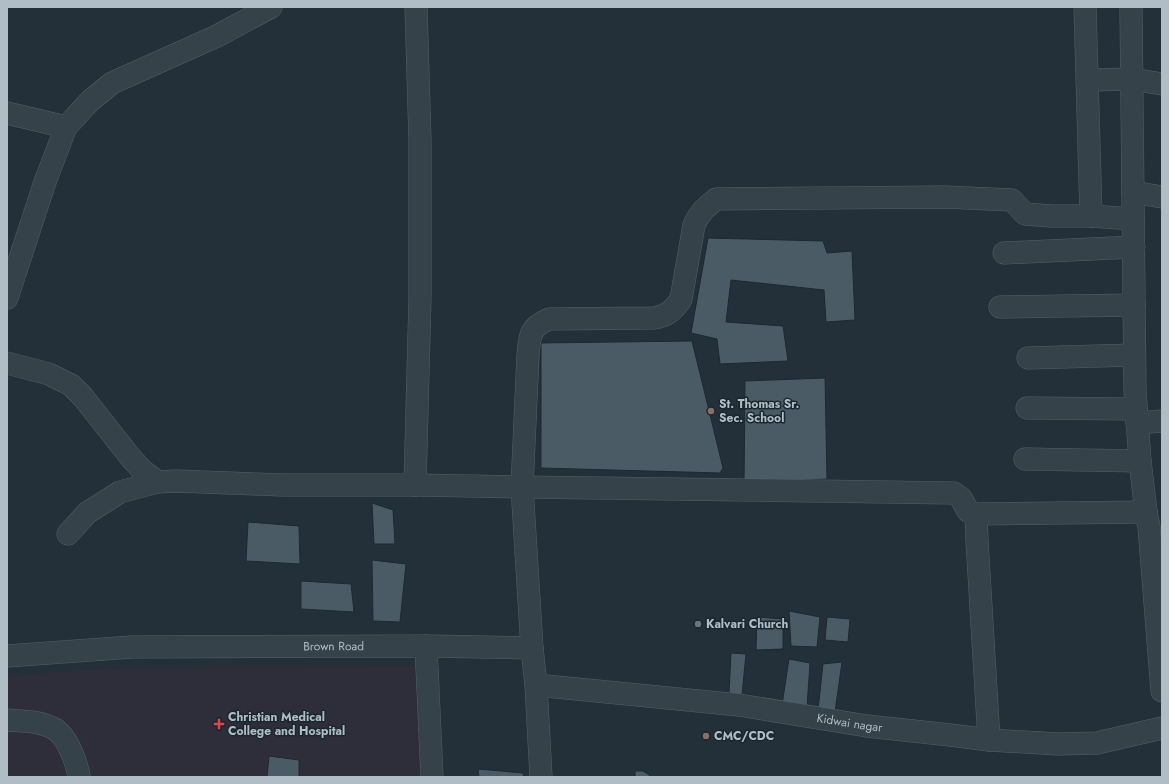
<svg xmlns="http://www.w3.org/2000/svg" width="1169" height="784" viewBox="0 0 1169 784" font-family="Jost,sans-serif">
<rect width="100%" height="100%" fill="#23303a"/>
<path fill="#2e2e3b" d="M431 666 432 777H7V676L96 669Z"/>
<path fill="#4b5b65" stroke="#1d2931" d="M708 238 823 241 827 253 852 251 855 320 826 322 824 290 731 280 726 322 783 326 788 361 720 364 717 339 691 333Z
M692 341 723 468 720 473 541 468V343Z
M825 378 827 479 744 483 745 381Z
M372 503 393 510 395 544H374Z
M248 522 299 526 300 564 246 561Z
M372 560 406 564 400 622 373 621Z
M301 581 351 584 354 612 301 609Z
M789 611 820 617 817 647 791 646Z
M757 617 783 619V649L756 650Z
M827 617 850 619 848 642 825 640Z
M731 653 746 654 742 695 729 693Z
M789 659 810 663 807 707 782 705Z
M842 662 835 712 818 710 823 664Z
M269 756 299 760V777H267Z
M478 769 523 773 524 777H479Z
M635 771H643L652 777H635Z"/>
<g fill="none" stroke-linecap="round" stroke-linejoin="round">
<defs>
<g id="minor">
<path d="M416 7 420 141V298L415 485 522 487 532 648"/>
<path d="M1085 7 1091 216 1133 219"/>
<path d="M1131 7 1135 391 1140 461 1146 512 1149 527 1162 691"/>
<path d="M1088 80 1132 79 1162 84"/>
<path d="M7 113 66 127"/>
<path d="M1133 192 1162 197"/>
<path d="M1091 216H1051L1025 214 1012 200 945 197 716 199C705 208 700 212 694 225L681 299C674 310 667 316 654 318L549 319C529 328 530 335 528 355L522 487 954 493 961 498 968 511 976 514 1146 512"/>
<path d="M1004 253 1134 247"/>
<path d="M7 298 45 182 66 127 90 101 112 83 217 36 271 7"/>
<path d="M1000 307 1134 305"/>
<path d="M1028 358 1134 355"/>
<path d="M7 363 49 374 71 385 83 397 131 458 143 471 158 482"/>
<path d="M1027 408 1136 409"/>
<path d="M1137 423 1162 421"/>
<path d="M1025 459 1140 461"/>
<path d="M976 514 977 541 989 740"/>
<path d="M68 534 87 513 120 492 158 482 176 481 283 485H415"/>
<path d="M426 646 432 777"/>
<path id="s1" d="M7 656 132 647 426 646 532 648 536 685 541 777"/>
<path id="s2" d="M536 685 739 705 867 726 950 735 989 740 1058 744 1097 743 1162 728"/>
<path d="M7 720C22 721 39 721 53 728 67 735 77 763 79 777"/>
</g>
</defs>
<use href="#minor" stroke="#546068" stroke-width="23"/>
<use href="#minor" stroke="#36424a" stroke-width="22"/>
</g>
<g fill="#8d6e63" stroke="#1b272f" stroke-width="1.5">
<circle cx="711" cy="411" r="4"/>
<circle cx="706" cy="736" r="4"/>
</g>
<circle fill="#6b7280" stroke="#1b272f" stroke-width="1.5" cx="698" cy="624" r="4"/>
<path fill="#e0444e" stroke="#1b272f" stroke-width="1.5" d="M217 718h4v4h4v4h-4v4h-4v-4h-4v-4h4z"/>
<g text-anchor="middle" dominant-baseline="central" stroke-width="3" stroke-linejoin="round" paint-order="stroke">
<g font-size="12" font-weight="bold" fill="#b1bdc6" stroke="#1b272f" text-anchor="start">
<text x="719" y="404">St. Thomas Sr.<tspan x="719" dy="14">Sec. School</tspan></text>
<text x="706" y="624">Kalvari Church</text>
<text x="228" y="717">Christian Medical<tspan x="228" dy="14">College and Hospital</tspan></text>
<text x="714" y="736">CMC/CDC</text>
</g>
<g font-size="12" fill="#b1bdc6" stroke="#1b272f">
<text stroke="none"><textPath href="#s1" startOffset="327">Brown Road</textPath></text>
<text stroke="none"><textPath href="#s2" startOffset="316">Kidwai nagar</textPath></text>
</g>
</g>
<rect width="1169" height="784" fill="none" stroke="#b1bdc6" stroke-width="16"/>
</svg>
